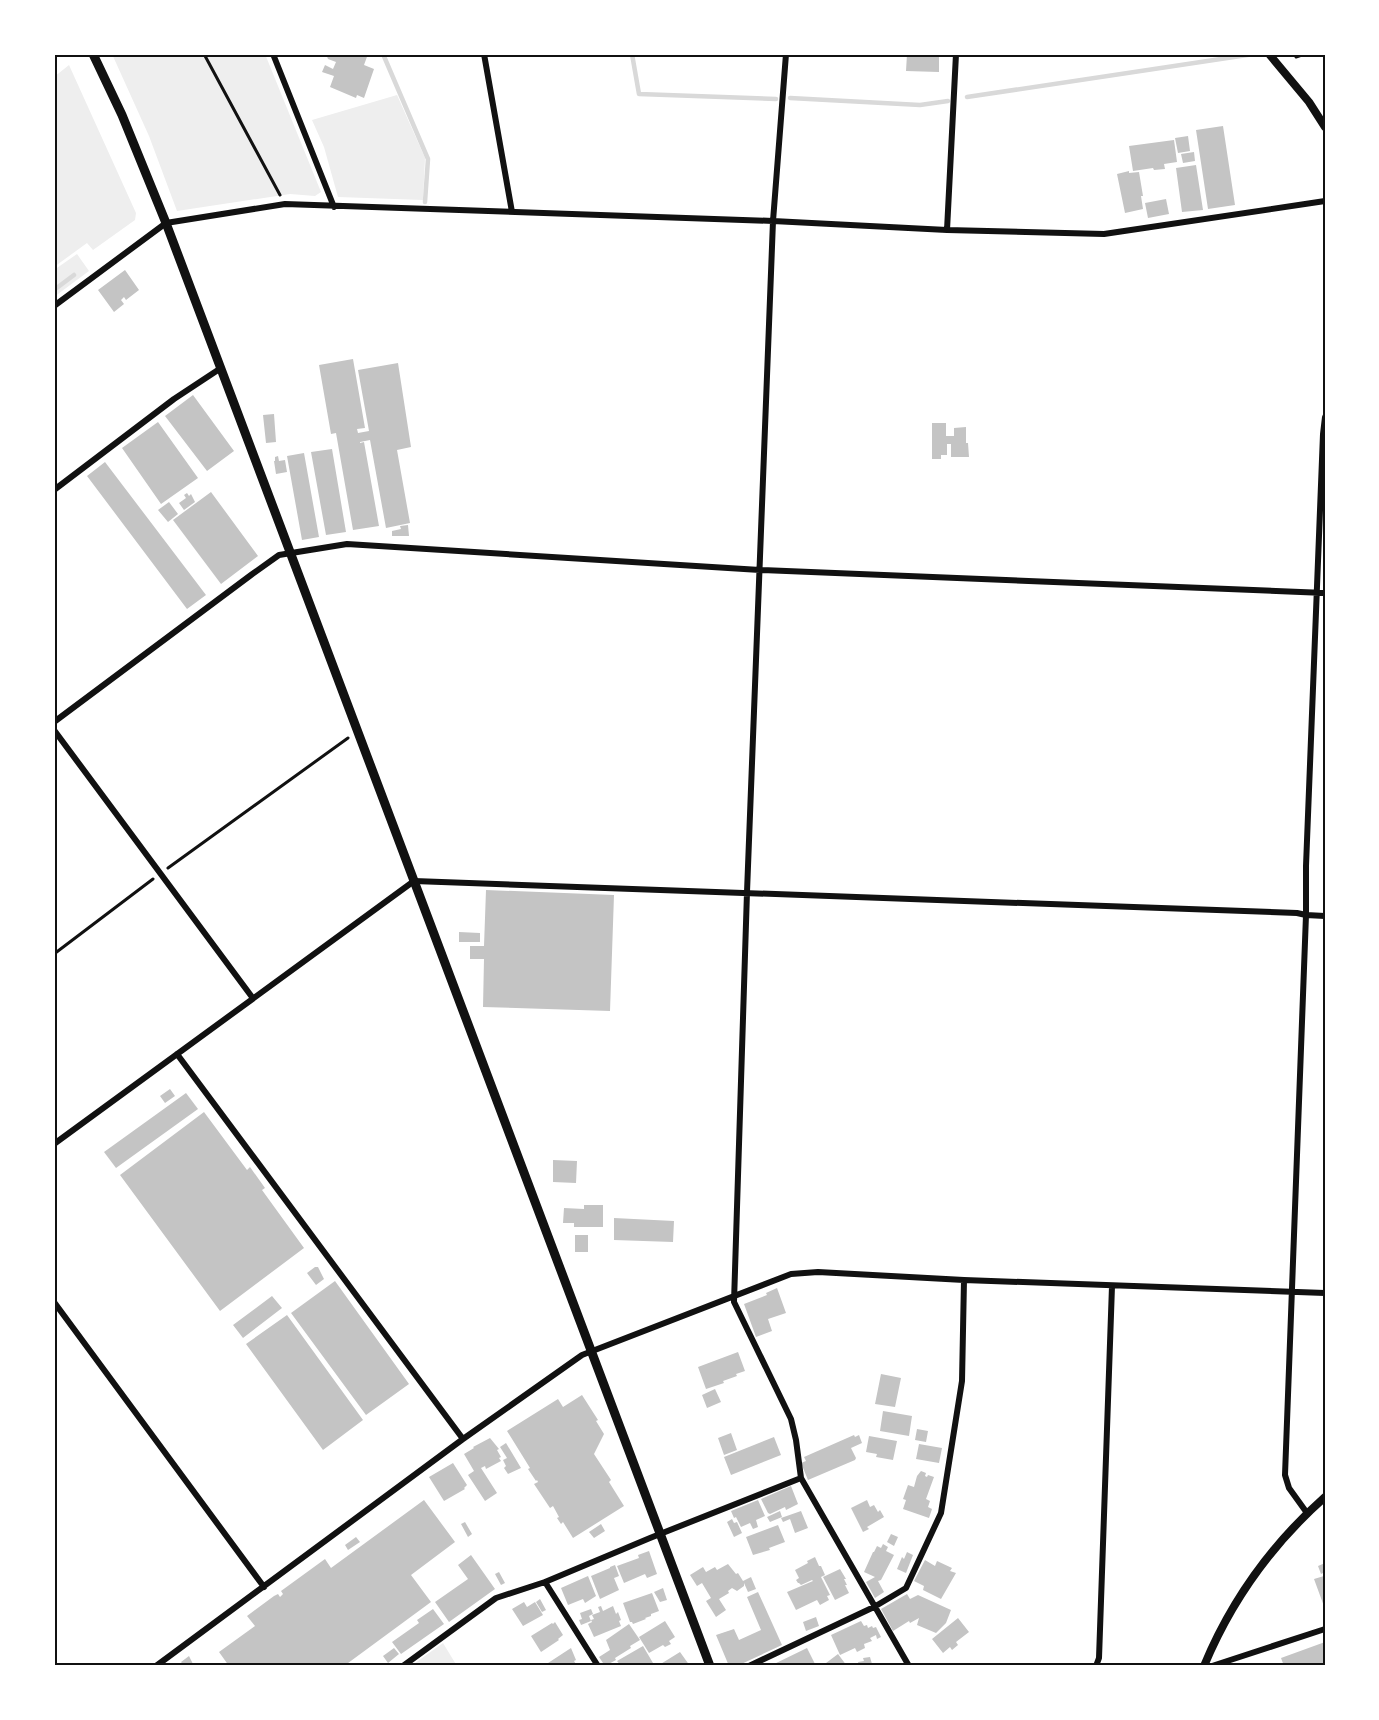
<svg xmlns="http://www.w3.org/2000/svg" width="1379" height="1720" viewBox="0 0 1379 1720" font-family="'Nunito Sans',sans-serif">
<rect width="100%" height="100%" fill="#fff"/>
<path fill="#eee" d="M112 54H265L321 192 315 196 290 194 177 211 149 136Z
M69 65 136 213 135 220 93 250 87 243 54 267V77Z
M397 95 425 158 423 200 338 197 324 147 312 120Z
M77 254 89 271 54 297V270Z
M443 1643 457 1666H411Z"/>
<g fill="none" stroke-linecap="round" stroke-linejoin="round">
<path stroke="#d9d9d9" stroke-width="4.5" d="M383 54 428 159 425 202
M632 54 639 94 776 99
M967 97 1254 54
M790 98 920 105 948 101
M54 290 74 275"/>
</g>
<path fill="#c4c4c4" d="M326 54H368L364 65 374 69 364 98 357 95 356 98 330 87 334 76 322 72 325 65 333 69 336 62 328 59Z
M907 54H939V72L906 71Z
M1223 126 1235 205 1208 209 1196 130Z
M1188 136 1190 151 1178 153 1175 138Z
M1174 140 1177 162 1164 164 1165 169 1154 170 1153 168 1133 171 1129 146Z
M1194 152 1195 161 1183 163 1181 154Z
M1196 165 1203 210 1182 212 1176 168Z
M1129 171V173L1139 172 1143 196H1141L1143 209 1125 213 1117 174Z
M1166 199 1169 214 1148 218 1145 203Z
M125 270 139 290 126 300 124 297 121 300 124 304 114 312 98 290Z
M353 359 365 428 357 429 358 433 369 431 358 370 398 363 411 447 397 450 410 523 386 528 370 440 360 442V443L364 442 379 526 353 530 336 433 331 434 319 365Z
M193 395 234 451 207 471 165 416Z
M274 414 276 442 266 443 263 415Z
M158 422 198 478 161 504 122 448Z
M932 423H946V436H954V428L966 427V443H968L969 457H951V444H947V455H941V459H932Z
M332 449 346 532 326 535 311 452Z
M304 453 319 537 302 540 287 456Z
M278 456 279 461 285 460 287 472 276 474 274 461H275V457Z
M105 462 206 595 187 609 87 476Z
M211 492 258 556 221 584 173 520Z
M187 493 189 496 191 494 195 502 184 510 179 503 186 498 184 495Z
M169 502 178 514 168 522 158 510Z
M408 525 409 536H392V531L401 529 400 526Z
M486 890 614 895 610 1011 483 1007 484 959H470V946H484Z
M459 932 480 933V942H459Z
M170 1089 175 1096 165 1103 160 1096Z
M186 1093 198 1109 116 1168 104 1152Z
M204 1112 247 1170 250 1167 265 1188 262 1190 304 1248 220 1311 120 1175Z
M553 1160 577 1161 576 1183 553 1182Z
M584 1205H603V1227H574V1223H563L564 1208 584 1209Z
M614 1218 674 1221 673 1242 614 1240Z
M575 1235H588V1252H575Z
M315 1267H318L324 1279 316 1285 307 1273Z
M335 1281 409 1384 366 1415 291 1313Z
M777 1288 786 1313 768 1319 772 1331 756 1337 744 1304 767 1295 766 1293Z
M272 1296 282 1308 243 1338 233 1325Z
M287 1315 363 1420 323 1450 246 1344Z
M738 1352 745 1371 736 1374 737 1376 723 1381 724 1383 706 1389 698 1367Z
M881 1374 901 1378 895 1407 875 1404Z
M715 1389 721 1402 707 1408 702 1395Z
M582 1395 598 1420 596 1421 604 1434 594 1454 611 1480 609 1482 624 1506 573 1538 563 1522 561 1524 557 1518 559 1517 553 1506 550 1508 534 1484 538 1482 537 1480 536 1481 528 1469 530 1468 507 1431 558 1399 563 1407Z
M883 1411 912 1416 909 1436 880 1431Z
M917 1429 928 1431 926 1442 915 1440Z
M731 1433 737 1450 724 1455 718 1438Z
M854 1435 855 1437 859 1435 862 1443 851 1448 856 1458 855 1460 808 1480 801 1463 806 1461 804 1457Z
M869 1436 897 1441 893 1460 876 1457 877 1454 866 1452Z
M774 1437 781 1455 731 1475 724 1457Z
M490 1438 499 1449 497 1450 501 1457 499 1458 501 1461 486 1469 485 1466 481 1468 497 1493 485 1501 468 1475 474 1471 464 1454 474 1448 473 1447Z
M506 1443 521 1468 508 1474 504 1468 506 1466 503 1460 507 1458 500 1447Z
M919 1444 942 1448 939 1463 916 1459Z
M453 1463 467 1485 464 1488 465 1489 444 1501 429 1477Z
M921 1471 926 1473 925 1476 927 1477 928 1475 934 1477 926 1499 930 1501 928 1507 932 1509 929 1518 903 1509 906 1500 903 1499 908 1485 914 1487 917 1476Z
M791 1486 798 1504 786 1510 785 1507 770 1514 768 1513 761 1499Z
M424 1500 455 1542 411 1575 431 1602 344 1666H229L219 1652 255 1626 247 1616 274 1596 278 1594 280 1597 283 1594 281 1591 325 1559 331 1568Z
M758 1500 765 1516 756 1520 758 1527 753 1529 750 1523 741 1527 736 1517 734 1518 731 1511Z
M867 1500 870 1507 874 1505 878 1512 880 1510 884 1517 867 1527 869 1529 863 1532 851 1508Z
M780 1511 782 1517 770 1522 767 1517Z
M801 1511 808 1528 795 1533 790 1519 783 1522 781 1518Z
M732 1519 734 1523 737 1522 742 1533 734 1537 727 1522Z
M465 1522 472 1534 468 1537 461 1524Z
M601 1524 605 1531 594 1538 589 1532Z
M778 1525 785 1542 769 1548 770 1550 753 1555 746 1537Z
M891 1534 898 1537 894 1546 887 1542Z
M356 1537 360 1542 348 1550 345 1545Z
M883 1544 888 1547 886 1551 894 1555 881 1580 878 1581 884 1592 875 1598 866 1582 875 1577 864 1572 873 1552H874L877 1546 881 1548Z
M649 1551 657 1574 647 1578 645 1574 624 1583 617 1566 639 1558 638 1555Z
M907 1552 913 1555 906 1573 897 1569 902 1557 904 1559Z
M471 1555 495 1589 449 1622 435 1602 468 1579 458 1565Z
M815 1557 819 1566H821L825 1575 821 1577 830 1595 827 1596 829 1600 820 1605 817 1600 796 1610 787 1592 813 1581 812 1580 801 1585 799 1583H798L796 1580 799 1578 795 1570 808 1563 807 1561Z
M925 1560 935 1566 937 1561 952 1568 950 1571 956 1573 941 1599 923 1590 924 1586 914 1581Z
M1325 1563V1609L1314 1579 1324 1576 1323 1573 1321 1574 1318 1566Z
M728 1564 736 1574 738 1573 743 1581 751 1577 756 1589 748 1592 744 1583V1586L737 1591 732 1588 728 1591 729 1593 719 1599 726 1610 716 1617 706 1601 711 1598 702 1583 697 1586 690 1575 703 1567 706 1572 715 1567 717 1570Z
M615 1565 619 1576 614 1578 619 1590 600 1599 591 1576 610 1568V1567Z
M840 1569 846 1579H844L847 1585H845L849 1593 835 1600 823 1577Z
M499 1572 505 1583 501 1585 495 1574Z
M588 1576 596 1596 585 1603 583 1599 568 1605 561 1588Z
M663 1588 667 1600 660 1602 654 1592Z
M758 1592 782 1645 737 1666H729L716 1635 734 1629 739 1640 761 1630 747 1597Z
M652 1593 659 1611 651 1614V1616L645 1618 646 1619 633 1624 632 1622H630L623 1603Z
M907 1594 910 1599 918 1595 951 1610 946 1623 936 1633 917 1625 919 1618 910 1623 909 1621 893 1631 881 1609Z
M540 1599 546 1610 542 1612 536 1602Z
M524 1602 527 1607 535 1602 543 1615 523 1626 512 1609Z
M601 1606 603 1611 613 1606 616 1614 618 1612 621 1620 619 1621 621 1626 594 1637 588 1624 592 1622 591 1620 594 1619 592 1615 600 1612 598 1607Z
M433 1609 444 1624 401 1654 392 1642 419 1623 417 1620Z
M591 1609 593 1614 589 1616 591 1621 581 1625 579 1620 582 1619 580 1613Z
M816 1617 819 1626 806 1631 803 1622Z
M958 1618 969 1632 956 1642 958 1645 952 1650 950 1647 943 1653 932 1639Z
M665 1621 675 1637 669 1641 671 1644 665 1647 663 1645 649 1653 639 1637Z
M861 1621 864 1626 867 1625 868 1628 872 1626 873 1628 876 1627 881 1637 877 1639 876 1635 870 1638 872 1641 864 1644 865 1648 857 1652 855 1648 840 1655 831 1635Z
M555 1622 563 1635 558 1639 559 1640 541 1652 531 1636 552 1623 553 1624Z
M629 1624 640 1640 630 1646 631 1648 615 1658 616 1660 605 1666 599 1657 610 1650 606 1640Z
M1325 1642V1666H1284L1281 1658Z
M643 1646 653 1663 648 1666H621L617 1661Z
M394 1648 399 1654 388 1663 383 1656Z
M571 1648 576 1660 574 1661 577 1666H550L548 1663Z
M807 1648 816 1666H770Z
M680 1652 690 1666H660L659 1665Z
M838 1654 847 1666H829L826 1663Z
M189 1656 194 1666H184L181 1662Z
M870 1657 872 1664 859 1666 858 1662 864 1661 863 1658Z"/>
<g fill="none" stroke-linecap="round" stroke-linejoin="round">
<path stroke="#111" stroke-width="3" d="M204 54 280 195
M1296 57 1305 54
M168 868 348 738
M54 954 153 879"/>
<path stroke="#111" stroke-width="6" d="M273 54 334 207
M484 54 512 212
M786 54 773 221 747 892 734 1302 791 1419 796 1440 801 1478 909 1666
M947 230 956 54
M54 306 166 223 285 204 773 221 947 230 1104 234 1325 201
M54 490 174 399 221 368
M54 722 251 575 279 555 347 544 760 570 1325 593
M54 730 252 997
M177 1054 463 1439
M54 1144 414 881 1297 913 1306 915 1325 916
M54 1302 264 1587
M1307 1513 1289 1488 1285 1475 1306 915V866L1323 434 1325 417
M156 1666 463 1439 582 1355 791 1274 818 1272 964 1280 1325 1293
M403 1666 496 1598 545 1582
M598 1666 545 1582 650 1538 801 1478
M749 1666 874 1607 906 1588 941 1513 962 1381 964 1280
M1096 1666 1099 1658 1112 1286
M1212 1666 1325 1629"/>
<path stroke="#111" stroke-width="8" d="M1269 54 1309 102 1325 127
M1204 1666C1231 1601 1272 1544 1325 1497"/>
<path stroke="#111" stroke-width="9" d="M93 54 122 115 166 223 710 1666"/>
</g>
<rect width="1379" height="1720" fill="none" stroke="#ffffff" stroke-width="111"/>
<rect x="56" y="56" width="1268" height="1608" fill="none" stroke="#111" stroke-width="2"/>
</svg>
